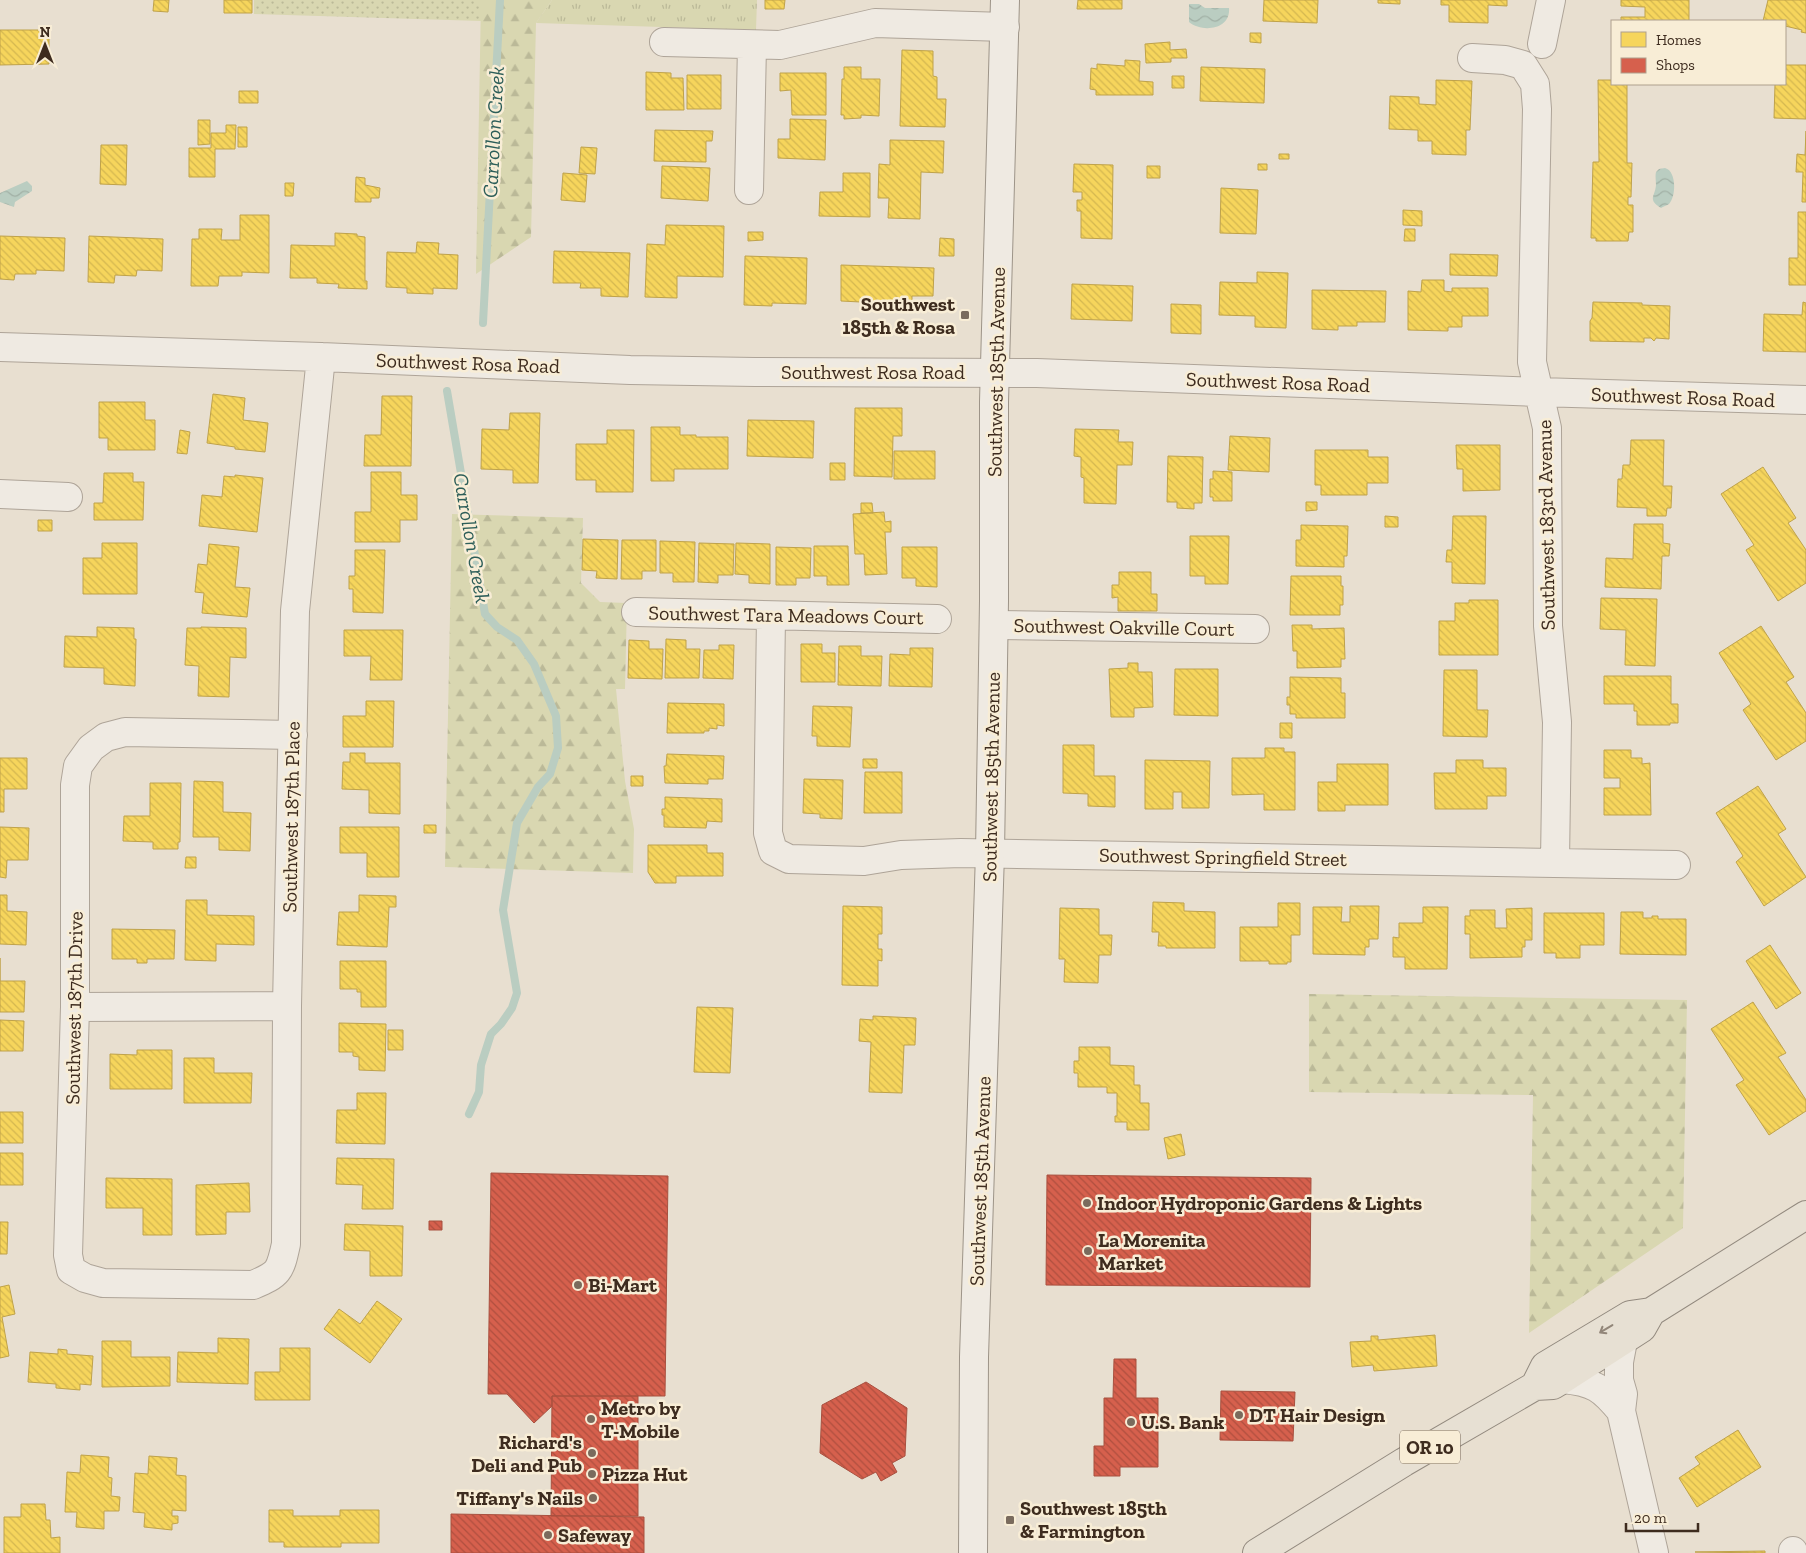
<svg xmlns="http://www.w3.org/2000/svg" width="1806" height="1553" viewBox="0 0 1806 1553" font-family="'Zilla Slab',serif">
<defs>
<pattern id="grass-tufts" width="24" height="20" patternUnits="userSpaceOnUse" patternTransform="scale(1.25)"><rect width="24" height="20" fill="#d9d7b1"/><path d="M3 7l-1-3M5 7V3M7 7l1-3M15 17l-1-3M17 17v-4M19 17l1-3" fill="none" stroke="#bbb998"/></pattern>
<pattern id="forest-firs" width="22" height="20" patternUnits="userSpaceOnUse" patternTransform="scale(1.25)"><rect width="22" height="20" fill="#d9d7b1"/><path d="M5 1l3.5 6h-7zM16 11l3.5 6h-7z" fill="#bbb998"/></pattern>
<pattern id="park-dots" width="8" height="8" patternUnits="userSpaceOnUse" patternTransform="scale(1.25)"><rect width="8" height="8" fill="#d9d7b1"/><path d="M2 2h.1M6 6h.1" fill="none" stroke="#bbb998" stroke-width="1.8" stroke-linecap="round"/></pattern>
<pattern id="water-waves" width="16" height="10" patternUnits="userSpaceOnUse" patternTransform="scale(1.25)"><rect width="16" height="10" fill="#bacdc1"/><path d="M0 5q4-4 8 0t8 0" fill="none" stroke="#a1b0a5"/></pattern>
<pattern id="homes-back-hatch" width="6" height="6" patternUnits="userSpaceOnUse" patternTransform="scale(1.25)"><rect width="6" height="6" fill="#f6d55c"/><path d="M-1 5l2 2M0 0l6 6M5-1l2 2" fill="none" stroke="#d4b750"/></pattern>
<pattern id="shops-back-hatch" width="6" height="6" patternUnits="userSpaceOnUse" patternTransform="scale(1.25)"><rect width="6" height="6" fill="#d6604d"/><path d="M-1 5l2 2M0 0l6 6M5-1l2 2" fill="none" stroke="#af4f3f"/></pattern>
</defs>
<rect width="100%" height="100%" fill="#e8dfd0"/>
<path fill="url(#grass-tufts)" d="M552 0H757L756 30 536 23Z"/>
<path fill="url(#forest-firs)" d="M481 0H552L536 23 531 237 476 274Z
M452 514 583 518 581 583 600 602 627 603 625 689H616L625 781 634 829 633 873 445 867Z
M1309 994 1687 1000 1683 1228 1529 1333 1533 1095 1309 1092Z"/>
<path fill="url(#park-dots)" d="M254 0H481V21L254 14Z"/>
<path fill="url(#water-waves)" d="M1189 4H1199L1205 8H1229C1231 30 1202 33 1189 22Z
M1665 168C1677 171 1676 197 1669 204 1667 205 1663 207 1661 208 1647 199 1655 197 1656 185 1656 181 1655 176 1656 172L1659 169Z
M27 181 32 186V191L15 202 14 207 0 202V193Z"/>
<path fill="url(#homes-back-hatch)" stroke="#bfa24a" d="M154 0H169L168 12 153 11Z
M224 0H252V13H224Z
M765 0H785L784 9H765Z
M1078 0H1122V9H1077Z
M1264 0H1318L1317 23 1263 21Z
M1378 0H1400V4L1378 3Z
M1441 0H1507V6L1488 5V23L1449 22V5H1441Z
M1621 0H1689V21H1621V17H1645V7L1621 6Z
M1768 0H1806V33L1801 32 1802 30 1785 26V21H1763Z
M0 30H49V64L0 65Z
M1250 33H1261V43L1250 42Z
M1170 42V50L1186 49 1187 58H1171V62L1146 63 1145 44Z
M902 50 933 51V76L937 77V99H946L945 127 900 126Z
M1125 60 1140 61 1139 81 1153 82V95H1096V90L1090 89 1091 68 1097 69V64L1125 66Z
M1785 65H1806V119L1774 118 1775 84H1785Z
M844 67H861V79H880L879 116 861 115V118L844 119V115H841L842 79H844Z
M1201 67 1265 69 1264 103 1200 101Z
M646 72 671 73V78H683L684 110H646Z
M780 73H826V115H792L791 90 780 91Z
M687 75H721V109H687Z
M1172 76H1184V88H1172Z
M1436 80 1472 81 1470 130H1466V155L1432 154V141H1418V130L1389 129 1390 96 1419 97V104L1436 105Z
M1598 80H1612V84H1627V163H1632L1631 197H1628V205H1633V232H1629L1628 241H1596V238H1591L1593 162H1599Z
M239 91H258V103H239Z
M790 119 826 120 825 160 778 158V139H790Z
M198 120H210V144L198 145Z
M226 125H236L235 149H215V177H189V148H211V133H226Z
M238 127H247V147H238Z
M655 130 713 131 712 141H706V162L654 161Z
M1806 131V202H1802L1803 172H1796L1797 154 1805 155Z
M890 140 944 141 943 173 921 172 920 219 888 218 889 198H878L879 164 890 165Z
M101 145H127L126 185 100 184Z
M581 147 597 148 595 174 579 173Z
M1279 154H1289V159H1279Z
M1074 164 1113 165 1112 239 1081 238V211H1077V200H1082V192H1073Z
M1258 164H1267V170H1258Z
M662 166 710 168 708 201 661 198Z
M1147 166H1160V178H1147Z
M563 173 587 175 585 202 561 200Z
M843 173H870V217L819 216 820 192H843Z
M356 177 365 178V185L380 188 379 198H371V202H355Z
M285 183H294L293 196H285Z
M1221 188 1258 190 1256 234 1220 233Z
M1403 210 1422 211V226L1403 225Z
M1798 212H1806V285H1789V258H1798Z
M240 215H269V273L242 272V276H219L218 286H191L192 239H199V229H222L221 240H240Z
M666 225 724 226 723 277 677 276V298L645 297 647 244 665 245Z
M1405 229H1415V241H1404Z
M748 232H763V240L748 241Z
M335 233 357 234V236L365 237V281H367V289L338 288 339 284 317 283V278H290L291 245 335 246Z
M0 236 65 238 64 271 36 270V274H15L14 280 0 279Z
M89 236 163 239 162 271 137 270 136 276 115 275 114 283 88 282Z
M940 238 954 239V256H939Z
M417 242 439 243 438 254 458 255 457 289 433 288V294L407 293V288L386 287 387 252 416 253Z
M554 251 630 253 628 297 601 296V288H580L581 283H553Z
M1450 254 1498 255 1497 276 1450 275Z
M745 256 807 258 806 304 772 303V306L744 305Z
M841 265 934 268 933 296H912V302H900V304L841 301Z
M1257 272 1288 273 1286 328 1255 327V316L1219 315 1220 282 1257 283Z
M1422 280H1444V291L1452 292V288H1488V316H1462V327H1448V331L1408 330V291L1421 292Z
M1072 284 1133 286 1132 321 1071 319Z
M1312 290 1386 291 1385 322H1357V326H1338V330L1312 329Z
M1593 302 1642 303V305L1670 306 1669 339 1656 338 1654 341 1651 338H1644V342L1590 341V321L1592 318Z
M1803 302 1806 303V352L1763 351 1764 314 1802 315Z
M1171 304 1201 305V334L1171 333Z
M213 394 245 398 243 420 268 423 265 452 235 449V447L207 443Z
M382 396H412L411 466H364L365 435H381Z
M99 402H145V420H155V450H108V438H99Z
M855 408H902V436H893L892 477 854 476Z
M510 413H540L538 483H513V470L481 469 482 429 509 430Z
M748 420 814 421 813 458 747 456Z
M651 427H680V435H696V437H728V469H674V481H651Z
M1075 429 1119 430 1118 442H1133L1132 465H1117L1116 504 1084 503V478L1081 477V457L1074 456Z
M180 430 190 432 187 454 177 453Z
M607 430H634L633 492H596V480H576V444H607Z
M1230 436 1270 438 1269 472 1228 470Z
M1631 440H1664L1663 486H1672L1671 508H1667L1666 516H1647V508L1617 507 1618 479H1622L1623 465H1630Z
M1456 445H1500V490L1463 491V469H1457Z
M1315 450H1368V457H1388V483H1367V495H1321V485H1315Z
M894 451H935V479H894Z
M1168 456 1203 457 1202 503H1194V509L1177 508V502H1167Z
M830 463H845V480H830Z
M1763 467 1796 518 1788 523 1806 550V583L1778 601 1746 550 1754 545 1721 494Z
M1213 471 1232 472V501H1213V497H1210V479H1213Z
M371 472H401V495H417V520H400V542H355V512H371Z
M104 473H133V482H144L143 520H94V503H103Z
M235 475 263 478 257 532 199 526 202 495 222 497 224 476 235 477Z
M1306 502H1317V510L1306 511Z
M861 503H872L873 513H861Z
M884 512 885 522 891 521V532H885L887 574 865 575 864 554H855L853 514Z
M1385 516 1398 517V527H1385Z
M1453 516H1486L1485 584 1452 583V562H1446L1447 550H1452Z
M38 520H52V531H38Z
M1634 524H1663V543L1670 544 1669 556H1662L1661 589 1605 587 1606 558 1633 559Z
M1301 525 1348 526 1347 556H1344V567L1296 566V540H1301Z
M1190 536H1229L1228 584H1205V576H1190Z
M583 539 618 540 617 579 596 578 597 571 582 570Z
M622 540H656V571H642V579H621Z
M660 541 695 542 694 582H673V573H660Z
M102 543H137V594H83V558H102Z
M699 543 734 544 733 575H718V583L698 582Z
M736 543 770 544V584L749 583V575L735 574Z
M209 544 239 547 235 587 250 588 247 617 202 613 204 593 195 592 198 564 207 565Z
M814 546H848L849 585H827V576H814Z
M776 547 811 548 810 578H796V585H776Z
M902 547H937V587L916 586V578H902Z
M355 550H385L383 613 353 612V589H349V576H355Z
M1119 572H1151V594H1157V611H1118V597L1112 598V585H1119Z
M1291 576H1341V586H1343V605H1340V615H1290Z
M1601 598 1657 599 1655 666 1625 665 1626 630 1600 629Z
M1469 600H1498V655H1439V621H1455V603H1469Z
M1292 625H1312V629L1344 628 1345 659H1341V667L1297 668V651H1293Z
M1761 626 1794 677 1786 682 1806 713V741L1776 760 1743 710 1751 704 1719 653Z
M97 627 134 628V639H136L135 686 104 684V668L64 667 65 636 97 637Z
M201 627 246 628V658L230 657 229 697 198 696 199 666 185 665 187 628H201Z
M344 630H403L402 680H370L371 656H344Z
M666 639 686 640V649H700L699 678H665Z
M629 640 649 641V649H663L662 679 628 678Z
M801 644H822V653H835V682H801Z
M719 645H734L733 679 703 678 704 650H719Z
M839 646H861V656H882L881 686 838 685Z
M910 648H933L932 687 889 686 890 654 910 655Z
M1128 663H1138V672H1152L1153 707 1134 708V717H1111L1109 669 1128 668Z
M1175 669H1218V716L1174 715Z
M1444 670H1477V710H1488L1487 737 1443 736Z
M1604 676H1671V704H1678V723H1670V725H1637V711H1634V704H1604Z
M1290 677 1341 678V693H1345V718H1296V714H1290V705H1287V697H1290Z
M366 701H394L393 747H343V716H366Z
M668 703 724 704V726L717 725V729L709 728V731H704V733H667Z
M813 706 852 707 850 747 817 746V736H812Z
M1280 723H1292V738H1280Z
M1063 745H1094V776H1115V807L1088 806V794L1063 793Z
M1265 748H1284V752H1295V810H1264V794L1232 795V758H1265Z
M1604 750H1631V758H1642V764L1650 763 1651 815H1604V788H1620V778H1604Z
M350 753H365V763H400V814L369 813V790L342 789 343 762H350Z
M667 754 724 756 723 779H708V784L665 783 664 766H666Z
M0 758H27V789H4V812H0Z
M863 759H877V768H863Z
M1145 760 1210 761 1209 808H1182V792H1173V809H1145Z
M1456 760H1483V768H1506V796H1487V809H1435L1434 773H1456Z
M1337 764H1388V805H1345V811H1318V782H1337Z
M865 772H902V813H864Z
M631 776H643V786H631Z
M804 779 843 780 842 819 820 818V814L803 813Z
M194 781 223 782V812L251 813 250 851 219 850V837H193Z
M150 783H181L180 842H178V849H153V842L123 841 124 816H150Z
M1758 786 1786 829 1778 834 1806 877 1764 906 1736 862 1743 856 1716 813Z
M665 797 722 799V822L707 821 706 828 664 827V815H662V809H665Z
M424 825H436V833H424Z
M0 827 29 828 28 860H7L6 878 0 877Z
M340 827H399V877H367V853H340Z
M648 845H707V853H723V876H676V883H655L648 872Z
M186 857H196V868H185Z
M0 895H7V911L27 912 26 945 0 944Z
M359 895 396 896V907H389L387 947 337 945 339 912H359Z
M186 900H207V915L254 916V945L216 944V961L185 960Z
M1153 902 1184 903V911L1215 912V948H1166V946H1158L1159 932H1152Z
M1278 903H1300V935H1291V962H1287V964H1269V961H1240V927H1278Z
M843 906 882 907V934H878V949H882V961L878 960V986L842 985Z
M1350 906H1379L1378 939H1369V947H1365V955L1313 954V907H1342L1341 922H1350Z
M1423 907H1448L1447 969H1405V957H1393V937L1399 938V923H1423Z
M1060 908 1099 909V935H1112L1111 955H1099L1098 983 1064 982 1065 959H1059Z
M1532 908V940H1525V947H1522V957L1470 958V934H1465V916H1470V910H1495V928H1507L1506 909Z
M1621 912H1643V918H1652V916H1658V919H1686V955L1620 954Z
M1544 913H1604V945H1580V958H1556V953H1544Z
M112 929 175 930 174 959H147V963H137V959H112Z
M1770 945 1801 993 1776 1009 1746 961Z
M0 958V981H25L24 1012H0Z
M340 961H386V1007H361V992H357V989H340Z
M1753 1002 1786 1053 1778 1057 1806 1100V1111L1769 1135 1736 1085 1744 1080 1711 1029Z
M697 1007 733 1008 730 1073 694 1072Z
M873 1016 916 1018 915 1045H904L902 1093 869 1092 871 1042 859 1041 860 1019 873 1020Z
M0 1020 24 1021 23 1051H0Z
M339 1023 386 1024 385 1071 359 1070V1057L353 1056V1052H339Z
M388 1030H403V1050H388Z
M1079 1047H1110V1065L1134 1066V1085H1140V1103H1149V1130H1127V1122H1115V1116H1117V1093H1107V1087H1078V1073H1074V1061H1079Z
M137 1050H172V1089H110V1054L137 1055Z
M184 1058H214V1073H252L251 1103H184Z
M357 1093H386L385 1144 336 1143 337 1110H357Z
M0 1112H23V1143H0Z
M1181 1134 1185 1155 1168 1159 1164 1138Z
M0 1153H23V1185H0Z
M337 1158 394 1159 393 1209H362L363 1185 336 1184Z
M106 1178 172 1179V1235H143V1208H106Z
M249 1183 250 1212H226V1234L196 1235V1185Z
M0 1222H8L7 1254H0Z
M345 1224 403 1226 402 1276H370V1251L344 1250Z
M9 1285 15 1314 2 1317 9 1356 0 1358V1287Z
M377 1301 402 1319 370 1363 324 1329 339 1309 360 1324Z
M1435 1335 1437 1366 1374 1371 1373 1365 1352 1367 1350 1342 1371 1341V1336H1378V1340Z
M218 1338 249 1339 248 1384 177 1382 178 1352 218 1353Z
M102 1341H131V1357H170V1386L102 1387Z
M280 1348H310V1400H255V1372H280Z
M58 1349 67 1350V1354L93 1356 91 1385 80 1384V1390L56 1388V1384L28 1382 30 1352 58 1354Z
M1738 1430 1761 1467 1697 1507 1679 1478 1700 1464 1695 1457Z
M81 1455 109 1457 108 1477 112 1478 111 1496 120 1497 119 1511H104V1529L76 1527 77 1512H65L67 1472 80 1473Z
M149 1456 177 1458 176 1475 186 1476V1511L172 1510V1516H178V1523L172 1524V1530L144 1527 145 1513 133 1512 135 1473 148 1474Z
M21 1504H45L46 1520H50L51 1538 60 1537V1553H4V1517H21Z
M269 1510H293V1516H340V1510H379V1543H341V1547H284V1542H269Z
M1765 1551V1553L1695 1552Z"/>
<path fill="url(#shops-back-hatch)" stroke="#a8503f" d="M491 1173 668 1176 665 1396H552V1406L534 1423 507 1394H488Z
M1047 1175 1311 1178 1310 1287 1046 1285Z
M429 1221H442V1230H429Z
M1114 1359H1136V1398H1158V1467H1120V1476H1094V1446H1104V1398H1113Z
M866 1382 907 1408 905 1456 892 1463 897 1472 881 1481 876 1472 862 1479 820 1453 822 1405Z
M1221 1391 1295 1392 1293 1441 1220 1440Z
M552 1396H638V1516H551Z
M451 1514 644 1517V1553H451Z"/>
<g fill="none" stroke-linecap="round" stroke-linejoin="round">
<path stroke="#bacdc1" stroke-width="8" d="M483 323 500 0
M447 391 485 614 497 627 517 640 534 664 556 716 558 748 550 774 538 787 517 823 503 910 517 993 512 1008 501 1024 491 1034 481 1065 479 1092 469 1114"/>
<defs>
<path id="street" d="M664 42 780 45 875 23 1005 27
M1542 44 1551 0
M1472 58 1505 60 1523 65 1535 84 1537 109 1532 362 1547 428 1548 626 1557 722 1555 862
M749 190 752 45
M0 347 321 357 630 370 755 372 1037 373 1539 392 1806 400
M0 494 68 497
M636 612 937 619
M771 616 768 833 773 851 789 859 864 861 901 855 961 853 1676 865
M994 625 1255 629
M293 735 125 732 106 737 91 748 78 766 75 785V1007L68 1255 71 1270 85 1278 103 1283 253 1285C279 1274 280 1272 286 1244L287 1006 295 611 321 357
M75 1007 287 1006
M1623 1341 1619 1362V1380L1623 1394 1621 1411 1654 1553
M1563 1379C1594 1382 1602 1388 1621 1411
M1793 1551V1553"/>
<path id="secondary" d="M973 1553 974 1357 990 853 994 601V402L1005 0"/>
<path id="primary" d="M1535 1386 1545 1366 1630 1315 1651 1312 1806 1215
M1257 1553 1404 1462 1535 1386 1553 1385 1563 1379 1642 1328 1651 1312"/>
</defs>
<use href="#street" stroke="#aea498" stroke-width="30"/>
<use href="#secondary" stroke="#9d9488" stroke-width="30"/>
<use href="#primary" stroke="#938a7f" stroke-width="30"/>
<use href="#street" stroke="#efeae2" stroke-width="28"/>
<use href="#secondary" stroke="#efeae2" stroke-width="28"/>
<use href="#primary" stroke="#e7e0d3" stroke-width="28"/>
</g>
<defs><path id="oneway-shaft" d="M-6 0H5M1.5-3L5.5 0L1.5 3" fill="none" stroke-width="1.6" stroke-linecap="round" stroke-linejoin="round" transform="scale(1.25)"/></defs>
<use stroke="#928679" href="#oneway-shaft" transform="translate(1606 1329) rotate(149)"/>
<g fill="#7a6b5d" stroke="#f8edd6" stroke-width="2">
<rect x="960" y="310" width="10" height="10" rx="2.5"/>
<circle cx="1087" cy="1203" r="5"/>
<circle cx="1088" cy="1251" r="5"/>
<circle cx="578" cy="1285" r="5"/>
<circle cx="1239" cy="1415" r="5"/>
<circle cx="591" cy="1419" r="5"/>
<circle cx="1131" cy="1422" r="5"/>
<circle cx="592" cy="1453" r="5"/>
<circle cx="592" cy="1474" r="5"/>
<circle cx="593" cy="1498" r="5"/>
<rect x="1005" y="1515" width="10" height="10" rx="2.5"/>
<circle cx="548" cy="1535" r="5"/>
</g>
<g text-anchor="middle" dominant-baseline="central" stroke-width="5" stroke-linejoin="round" paint-order="stroke">
<rect fill="#f8edd6" stroke="#766656" stroke-width="1" x="1400" y="1430.5" width="60" height="33" rx="4"/>
<g font-size="19" font-weight="bold" fill="#3e2c1f">
<text x="1430" y="1447">OR 10</text>
</g>
<g font-size="20" font-weight="bold" fill="#3e2c1f" stroke="#f8edd6" text-anchor="start">
<text x="955" y="304" text-anchor="end">Southwest<tspan x="955" dy="23">185th &amp; Rosa</tspan></text>
<text x="1097" y="1203">Indoor Hydroponic Gardens &amp; Lights</text>
<text x="1098" y="1240">La Morenita<tspan x="1098" dy="23">Market</tspan></text>
<text x="588" y="1285">Bi-Mart</text>
<text x="601" y="1408">Metro by<tspan x="601" dy="23">T-Mobile</tspan></text>
<text x="1249" y="1415">DT Hair Design</text>
<text x="1141" y="1422">U.S. Bank</text>
<text x="582" y="1442" text-anchor="end">Richard's<tspan x="582" dy="23">Deli and Pub</tspan></text>
<text x="602" y="1474">Pizza Hut</text>
<text x="583" y="1498" text-anchor="end">Tiffany's Nails</text>
<text x="1020" y="1508">Southwest 185th<tspan x="1020" dy="23">&amp; Farmington</tspan></text>
<text x="558" y="1535">Safeway</text>
</g>
<g font-size="20" fill="#3e2c1f" stroke="#f8edd6">
<text transform="translate(468 363) rotate(2)">Southwest Rosa Road</text>
<text x="873" y="372">Southwest Rosa Road</text>
<text transform="translate(996 372) rotate(-89)">Southwest 185th Avenue</text>
<text transform="translate(1278 382) rotate(2)">Southwest Rosa Road</text>
<text transform="translate(1683 397) rotate(2)">Southwest Rosa Road</text>
<text transform="translate(1546 525) rotate(-91)">Southwest 183rd Avenue</text>
<text transform="translate(786 615) rotate(1)">Southwest Tara Meadows Court</text>
<text transform="translate(1124 627) rotate(1)">Southwest Oakville Court</text>
<text transform="translate(991 777) rotate(-89)">Southwest 185th Avenue</text>
<text transform="translate(291 817) rotate(-89)">Southwest 187th Place</text>
<text transform="translate(1223 857) rotate(1)">Southwest Springfield Street</text>
<text transform="translate(74 1008) rotate(-89)">Southwest 187th Drive</text>
<text transform="translate(980 1181) rotate(-88)">Southwest 185th Avenue</text>
</g>
<g font-size="21" font-style="italic" fill="#2d5e59" stroke="#f8edd6">
<text transform="translate(493 132) rotate(-87)">Carrollon Creek</text>
<text transform="translate(472 538) rotate(80)">Carrollon Creek</text>
</g>
</g>
<rect x="1611" y="20" width="175" height="65" fill="#f8edd6" stroke="#aea08d"/>
<rect x="1621" y="32" width="25" height="15" fill="#f6d55c" stroke="#aea08d"/>
<text x="1656" y="45" font-size="15" fill="#3e2c1f">Homes</text>
<rect x="1621" y="58" width="25" height="15" fill="#d6604d" stroke="#aea08d"/>
<text x="1656" y="70" font-size="15" fill="#3e2c1f">Shops</text>
<g transform="translate(45 45)" stroke="#f8edd6" stroke-width="4" paint-order="stroke">
<path d="M0-4L9 19L0 12L-9 19Z" fill="#3e2c1f"/>
<text y="-8" font-size="14" font-weight="bold" text-anchor="middle" fill="#3e2c1f">N</text>
</g>
<path d="M1626 1523v8h72v-8" fill="none" stroke="#3e2c1f" stroke-width="2.5"/>
<text x="1634" y="1523" font-size="15" fill="#3e2c1f" stroke="#f8edd6" stroke-width="4" paint-order="stroke">20 m</text>
</svg>
